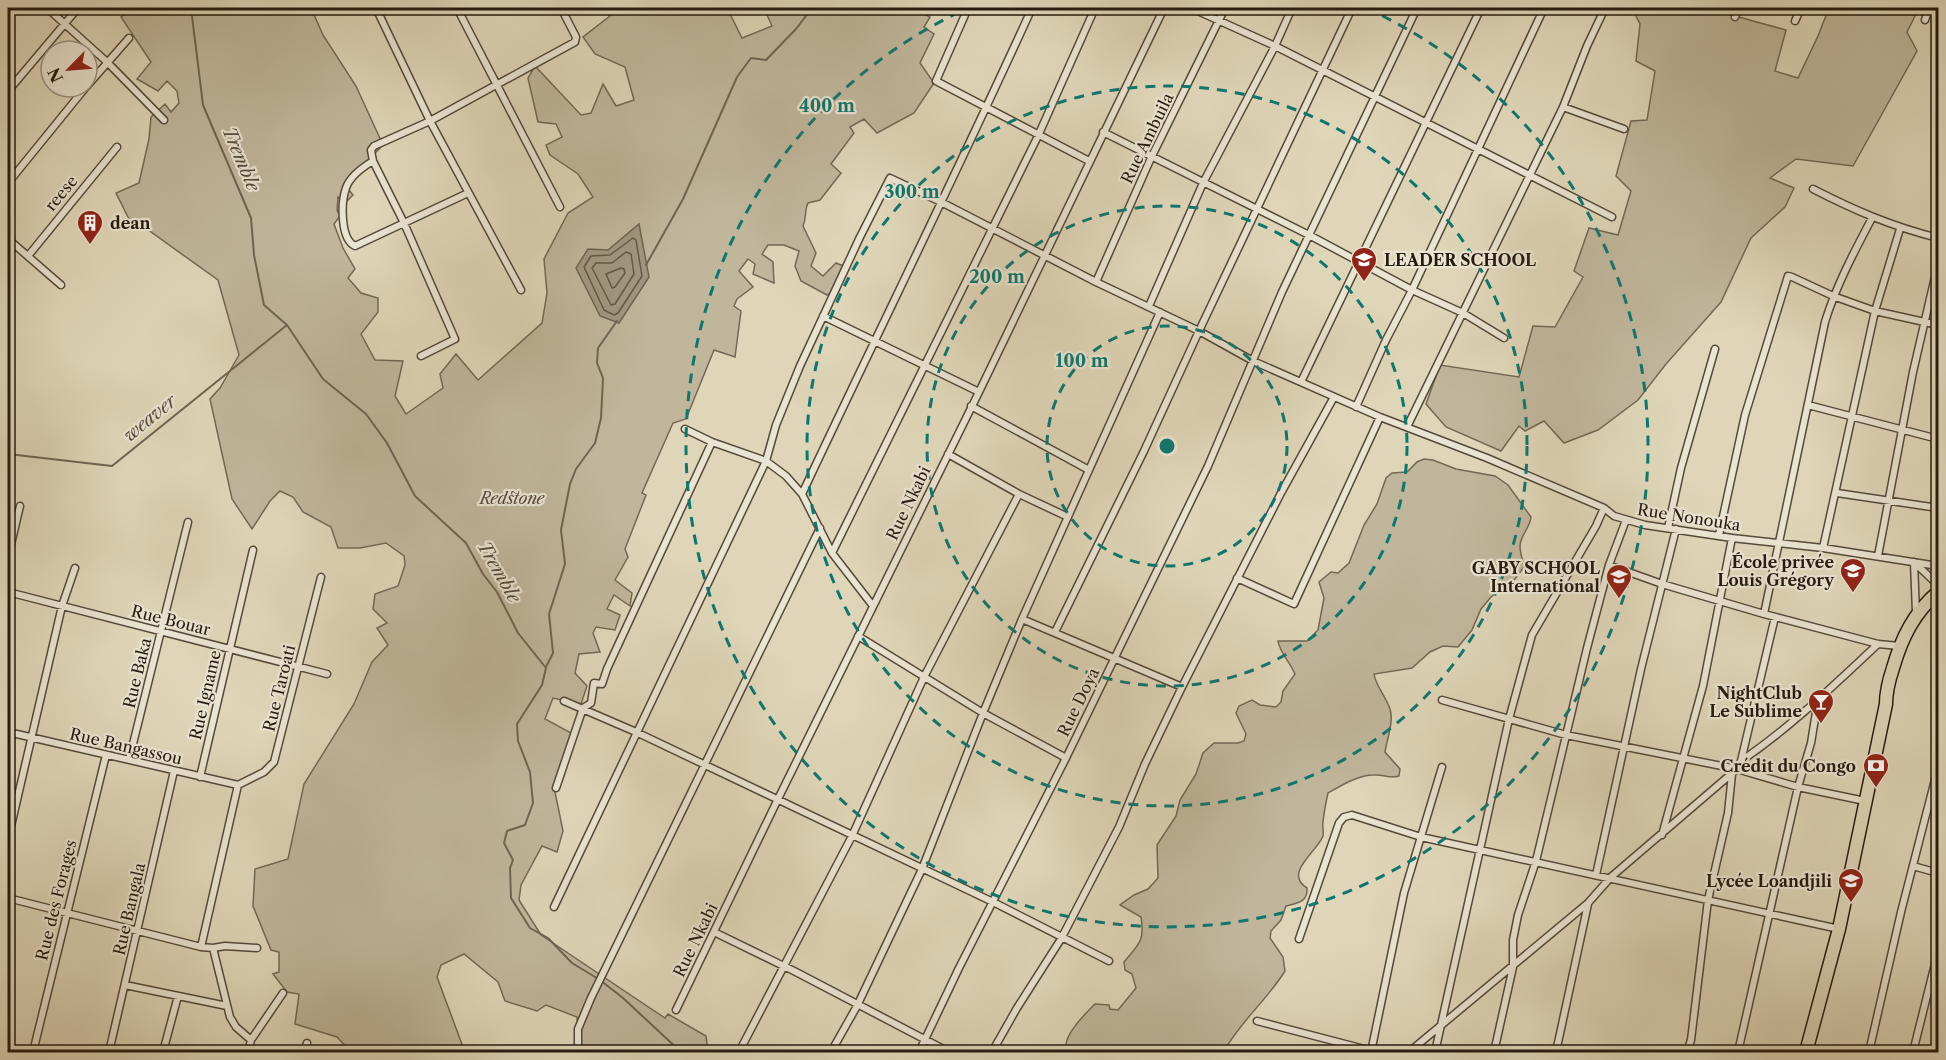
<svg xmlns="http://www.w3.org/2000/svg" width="1946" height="1060" viewBox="0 0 1946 1060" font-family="'Libre Caslon Text',serif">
<rect width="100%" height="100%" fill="#dfd6b9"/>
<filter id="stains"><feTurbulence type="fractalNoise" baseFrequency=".00333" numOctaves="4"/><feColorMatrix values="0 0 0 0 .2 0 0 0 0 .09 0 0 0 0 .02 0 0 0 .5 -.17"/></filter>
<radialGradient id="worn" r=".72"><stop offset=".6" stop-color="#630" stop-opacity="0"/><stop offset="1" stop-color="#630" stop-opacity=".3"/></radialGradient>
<path fill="#c0b69c" stroke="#736856" stroke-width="1.5" d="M133 8H311L323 35 356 86 383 145 344 184 353 195 346 202 338 197 337 210 340 216 334 224 343 248 355 269 348 278 361 293 378 298V312L361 334 375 360 403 361 395 396 406 414 443 388 440 374 456 354 478 380 542 323 547 293 544 259 568 213 593 197 578 174 550 155 546 145 562 137 556 124 538 122 528 78 535 66 581 115 591 113 603 84 616 106 634 100 625 67 595 54 583 37 610 16 602 8H727L742 38 772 26 764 8H912L930 17 924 27 934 34 920 63 934 83 914 113 877 133 864 119 850 127 854 133 831 164 841 173 820 200 808 203C804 211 807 217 803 226L816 253 811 266 823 276 836 263 846 267 834 290 827 295 801 281 795 266 799 251 784 245H768L762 254 773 262 774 283 753 274 755 264 748 259 739 271 753 287 737 299 734 306 741 311 735 357 714 350 686 419 673 423 642 493 646 495 625 549 628 557 615 580 632 593 630 606 614 595 607 609 620 615 615 630 596 627 593 633 600 652 579 654 575 673 587 686 581 704 553 698 545 719 573 734 554 787 563 831 557 852 542 846 521 885 519 900 541 935 665 1018 668 1014 706 1036 708 1052H579L577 1017 546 1005 537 1011 505 1001 498 982 464 954 441 965 437 977 463 1047 455 1052H351L337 1037 295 1024 299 994 287 992 273 974 279 972V952L271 950 253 906 255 869 288 859 304 784 354 704 372 662 388 645 377 628 387 623 373 609 375 594 398 586 405 565 404 556 386 543 360 548H338L331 527 303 512 293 497 280 491 270 501 252 529 232 499 210 399 220 388 239 355 218 280 144 227 131 223 116 193 139 183 149 139 151 117 165 104 171 112 179 103 177 91 167 81 158 91 137 79 151 62 121 17Z
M1637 8H1706L1786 30 1775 71 1798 78 1818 36 1829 8H1919L1907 32 1917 51 1853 166 1796 159 1770 178 1794 188 1785 207 1751 238 1721 302 1666 364 1638 400 1598 430 1564 443 1544 421 1525 431 1519 426 1501 451 1446 427 1426 404 1440 365 1519 377 1533 326 1555 327 1583 277 1574 271 1589 228 1618 235 1631 191 1616 176 1631 121 1647 120 1655 71 1636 61 1640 24 1636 16Z
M1424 459 1433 460 1456 469 1495 476 1508 485 1531 517C1530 528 1520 536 1520 546 1520 553 1523 561 1524 567L1515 579 1491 597 1481 609 1472 630 1458 647 1443 646 1430 652 1412 668 1374 674C1376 687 1386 696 1390 709 1394 721 1387 739 1385 752L1400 769 1399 776C1390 779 1383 774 1374 775 1358 775 1342 785 1328 793 1326 802 1324 812 1323 822 1322 826 1324 832 1323 836 1317 852 1283 873 1307 888 1308 902 1298 903 1286 906L1281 920 1271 931 1270 938 1283 957 1285 971C1267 1000 1240 1022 1224 1051L1067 1052C1060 1038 1085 1014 1095 1004L1109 1005 1110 1009 1118 1010 1136 988 1132 974 1125 970 1124 962C1139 944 1145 941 1141 917L1120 905 1134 895 1148 889 1158 878 1157 845 1176 816 1180 800 1196 774 1203 753 1214 743H1238L1244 741 1246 734 1236 713 1239 706 1252 700 1260 705 1276 707 1281 702 1283 691 1295 674C1290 662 1280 653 1278 641H1307L1318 630 1324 598 1319 582 1331 572 1338 573 1349 563 1364 525 1377 504 1386 478 1392 473 1407 472 1417 462Z"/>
<path fill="#a0967f" stroke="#6f6452" stroke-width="1.5" d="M639 224 649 277 619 323 600 316 576 268 588 249 608 250Z"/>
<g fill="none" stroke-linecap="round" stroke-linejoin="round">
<path stroke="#635847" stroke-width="1.5" d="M633 238 636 240 642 276 618 313 614 315 604 310 584 267 591 256 610 255Z
M626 252 631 254 634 274 615 304 611 305 592 268 596 263H612Z
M621 268 624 269 625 273 615 287 612 288 606 274Z"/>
<path stroke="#6f6452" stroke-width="2" d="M191 8 203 105 251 218 254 255 264 305 287 325 323 379 366 414 387 443 415 496 466 543 483 574 497 592 518 633 546 668 542 685 517 724 518 741 530 772 533 803 525 825 507 831 504 843 513 860 510 868 511 898 530 928 548 938 572 963 600 980 623 998 681 1052
M646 265 683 199 737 77 751 58 766 60 796 29 812 8
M8 454 112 466 287 325
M546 667 553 653 549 614 565 564 561 530 570 484 576 469 595 443 601 418 603 378 597 363 598 348 617 321"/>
<defs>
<path id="street" d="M47 8 107 62 164 120
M376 8 430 121 521 290
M457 8 560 207
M968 8 936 81 1089 161
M1191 8 1275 46 1612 217
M1735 17 1739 8
M1925 20 1929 8
M1795 21 1801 8
M87 86 129 38
M8 91 78 8
M1563 107 1624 129
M1103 132 1309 235 1412 290 1463 313 1504 338
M373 161C363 167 350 176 346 188 341 202 340 239 355 246L468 193
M8 183 86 87
M1813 189C1856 211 1891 226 1938 238
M8 239 61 285
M28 256 117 147
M1096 282 1151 158 1225 8
M1149 306 1203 183 1275 46 1292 8
M823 316 979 392
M421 356 455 339 404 223 373 161 371 150 374 146 430 121 575 42 576 37 561 8
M1301 382 1481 8
M1808 405 1938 439
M971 406 1089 470
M1356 407 1386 340 1412 290 1544 8
M1407 427 1563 107 1587 46 1605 8
M685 429 712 442 766 461 786 476 802 494 832 553 873 606
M948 454 1019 494 1068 517
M1837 493 1938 508
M802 494C878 332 958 171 1032 8
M1668 528 1681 468 1715 349
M1719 535 1745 415 1788 276 1792 277 1833 296 1875 311 1938 325
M1823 548 1875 311 1900 229
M832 553 1038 136 1095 8
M1878 556 1913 372 1938 264
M8 557 20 506
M1914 562 1916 613
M1915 563 1938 585
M1609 565 1662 584 1764 614 1878 644 1899 646
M1237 578 1294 604 1380 417
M8 592 327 674
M1764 614 1825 322C1836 286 1854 252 1872 218
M1022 619 1182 687
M1055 632 1144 451 1199 331 1352 8
M858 636 983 713 1066 758
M1442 700 1566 735 1737 769 1798 787 1865 801
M564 701 636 732 993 902 1109 961
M8 732 238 785
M129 760 188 522
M1741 761C1791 727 1834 685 1878 644
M200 777 253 550
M238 785 264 772 274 762 321 577
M556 788 583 708 591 703 594 683 602 684 607 669 712 442
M1662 835 1703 686 1732 538
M8 839 62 606 75 568
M1913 866 1938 873
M1596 875 1641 669 1676 529
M8 898 201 947 213 948 225 946 257 948
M554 907 766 461 776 425 800 366 860 237 890 178 941 202 1096 282 1199 331 1253 361 1380 417 1487 458 1604 508 1614 516 1645 525 1732 538 1823 548 1938 566
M714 932 794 971 949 1052
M1299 939 1339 823 1344 817 1352 815 1421 837 1839 929
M201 947 238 785
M213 948 230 1017 236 1027 251 1040
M125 985 227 1006
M676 1010 777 801 979 392 1164 8
M1257 1021 1372 1051
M33 1052 106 755
M109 1052 174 771
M163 1052 178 996
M248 1052 251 1040 283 993
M304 1052 307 1043
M578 1052V1029L591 998 820 528
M739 1052 852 836 924 677 1019 494
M831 1052 857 1006 922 869 983 713 1022 619 1160 312
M919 1052 959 968 1066 758 1208 466 1282 292 1417 8
M992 1052 1017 1008 1061 939 1119 827 1145 764 1182 687 1281 493 1334 397
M1371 1052 1404 893 1442 767
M1409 1052 1588 903 1611 877 1737 769 1741 761 1775 617
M1435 1052 1509 719 1532 635 1596 526 1604 508
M1494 1052 1513 967V940L1518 915 1536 861 1587 648 1609 565 1626 520
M1556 1052 1588 904
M1687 1052 1691 1040 1708 900 1728 813 1732 774
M1738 1052 1798 787 1811 743 1818 700
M1869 1052 1901 912 1938 768
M1913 1052 1938 952"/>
<path id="highway" d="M1806 1052 1839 929 1886 704C1886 691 1889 680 1893 668 1902 637 1914 613 1938 592"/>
</defs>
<use href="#street" stroke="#54493a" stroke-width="9"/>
<use href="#highway" stroke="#261a0f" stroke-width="15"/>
<use href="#street" stroke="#eae4d2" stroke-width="6"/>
<use href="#highway" stroke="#dfd6b9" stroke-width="12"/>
</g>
<g fill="none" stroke="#0f766e" stroke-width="3" stroke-dasharray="10 8">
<circle cx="1167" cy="446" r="120"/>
<circle cx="1167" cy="446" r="240"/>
<circle cx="1167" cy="446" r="360"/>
<path d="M1366 8A481 481 0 1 1 968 8"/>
</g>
<defs>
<symbol id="building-pin" viewBox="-11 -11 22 30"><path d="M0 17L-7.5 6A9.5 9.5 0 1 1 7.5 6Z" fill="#8f2418" stroke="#eae4d2"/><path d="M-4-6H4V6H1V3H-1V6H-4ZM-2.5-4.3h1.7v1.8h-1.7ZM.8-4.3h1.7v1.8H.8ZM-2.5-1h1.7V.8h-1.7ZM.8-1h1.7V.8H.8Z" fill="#fff"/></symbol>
<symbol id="school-pin" viewBox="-11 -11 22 30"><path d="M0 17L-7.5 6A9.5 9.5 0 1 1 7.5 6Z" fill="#8f2418" stroke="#eae4d2"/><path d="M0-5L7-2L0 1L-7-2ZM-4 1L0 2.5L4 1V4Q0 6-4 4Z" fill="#fff"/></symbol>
<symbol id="bar-pin" viewBox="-11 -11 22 30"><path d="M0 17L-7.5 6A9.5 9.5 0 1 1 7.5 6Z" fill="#8f2418" stroke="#eae4d2"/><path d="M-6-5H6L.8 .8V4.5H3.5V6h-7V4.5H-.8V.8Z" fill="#fff"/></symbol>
<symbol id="bank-pin" viewBox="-11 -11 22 30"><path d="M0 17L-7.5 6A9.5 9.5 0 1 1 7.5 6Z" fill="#8f2418" stroke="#eae4d2"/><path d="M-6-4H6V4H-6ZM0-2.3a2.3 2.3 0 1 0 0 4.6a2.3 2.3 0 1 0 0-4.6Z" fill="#fff"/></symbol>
</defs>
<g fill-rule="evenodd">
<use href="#building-pin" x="75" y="208" width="30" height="40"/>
<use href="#school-pin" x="1349" y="245" width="30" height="40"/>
<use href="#school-pin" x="1838" y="556" width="30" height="40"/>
<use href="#school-pin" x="1604" y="562" width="30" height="40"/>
<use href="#bar-pin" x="1806" y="687" width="30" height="40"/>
<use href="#bank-pin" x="1861" y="751" width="30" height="40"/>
<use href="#school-pin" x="1836" y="866" width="30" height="40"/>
</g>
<g text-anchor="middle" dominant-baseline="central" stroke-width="4.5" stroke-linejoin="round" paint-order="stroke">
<g font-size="16" fill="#261a0f" stroke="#eae4d2">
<text transform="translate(1147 138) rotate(-64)">Rue Ambuila</text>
<text transform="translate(61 193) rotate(-50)">reese</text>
<text transform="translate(908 503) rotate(-64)">Rue Nkabi</text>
<text transform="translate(1689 517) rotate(9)">Rue Nonouka</text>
<text transform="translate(171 620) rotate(14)">Rue Bouar</text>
<text transform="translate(137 673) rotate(-76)">Rue Baka</text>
<text transform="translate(279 688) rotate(-76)">Rue Taroati</text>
<text transform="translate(205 695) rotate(-77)">Rue Igname</text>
<text transform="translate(1078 702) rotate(-64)">Rue Doya</text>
<text transform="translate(126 746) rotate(13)">Rue Bangassou</text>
<text transform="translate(56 900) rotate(-76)">Rue des Forages</text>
<text transform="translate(129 909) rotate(-77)">Rue Bangala</text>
<text transform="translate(695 940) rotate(-64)">Rue Nkabi</text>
</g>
<g font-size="16" font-weight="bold" fill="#261a0f" stroke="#eae4d2" text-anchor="end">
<text x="110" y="223" text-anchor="start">dean</text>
<text x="1384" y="260" text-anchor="start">LEADER SCHOOL</text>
<text x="1834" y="562">École privée<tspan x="1834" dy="18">Louis Grégory</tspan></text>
<text x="1600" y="568">GABY SCHOOL<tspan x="1600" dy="18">International</tspan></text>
<text x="1802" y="693">NightClub<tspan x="1802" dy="18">Le Sublime</tspan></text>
<text x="1856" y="766">Crédit du Congo</text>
<text x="1832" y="881">Lycée Loandjili</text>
</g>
<g font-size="16" font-style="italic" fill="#544939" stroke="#eae4d2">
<text x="512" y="498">Redstone</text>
</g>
<g font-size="18" font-style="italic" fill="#574c3c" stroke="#eae4d2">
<text transform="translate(241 159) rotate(67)">Tremble</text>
<text transform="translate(150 418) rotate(-39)">weaver</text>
<text transform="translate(499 572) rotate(60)">Tremble</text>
</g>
</g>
<circle cx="1167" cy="446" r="9" fill="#0f766e" stroke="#eae4d2" stroke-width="3"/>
<g font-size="18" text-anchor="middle" font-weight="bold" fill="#0f766e" stroke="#eae4d2" stroke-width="4.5" stroke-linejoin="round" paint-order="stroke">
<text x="827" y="112">400 m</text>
<text x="912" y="198">300 m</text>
<text x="997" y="283">200 m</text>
<text x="1082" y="367">100 m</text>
</g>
<rect width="1946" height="1060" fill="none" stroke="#dfd6b9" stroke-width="30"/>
<rect x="9" y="9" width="1928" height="1042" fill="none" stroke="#261a0f" stroke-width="3"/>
<rect x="15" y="15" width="1916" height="1030" fill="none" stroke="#261a0f" stroke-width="1.5"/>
<g transform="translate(69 69) rotate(245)"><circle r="28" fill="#eae4d2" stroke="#9c9384" stroke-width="1.5"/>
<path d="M0-4.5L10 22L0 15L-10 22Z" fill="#8f2418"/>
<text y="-9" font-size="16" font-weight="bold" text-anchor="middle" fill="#261a0f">N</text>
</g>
<rect width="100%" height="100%" filter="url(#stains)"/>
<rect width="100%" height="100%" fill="url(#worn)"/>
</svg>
